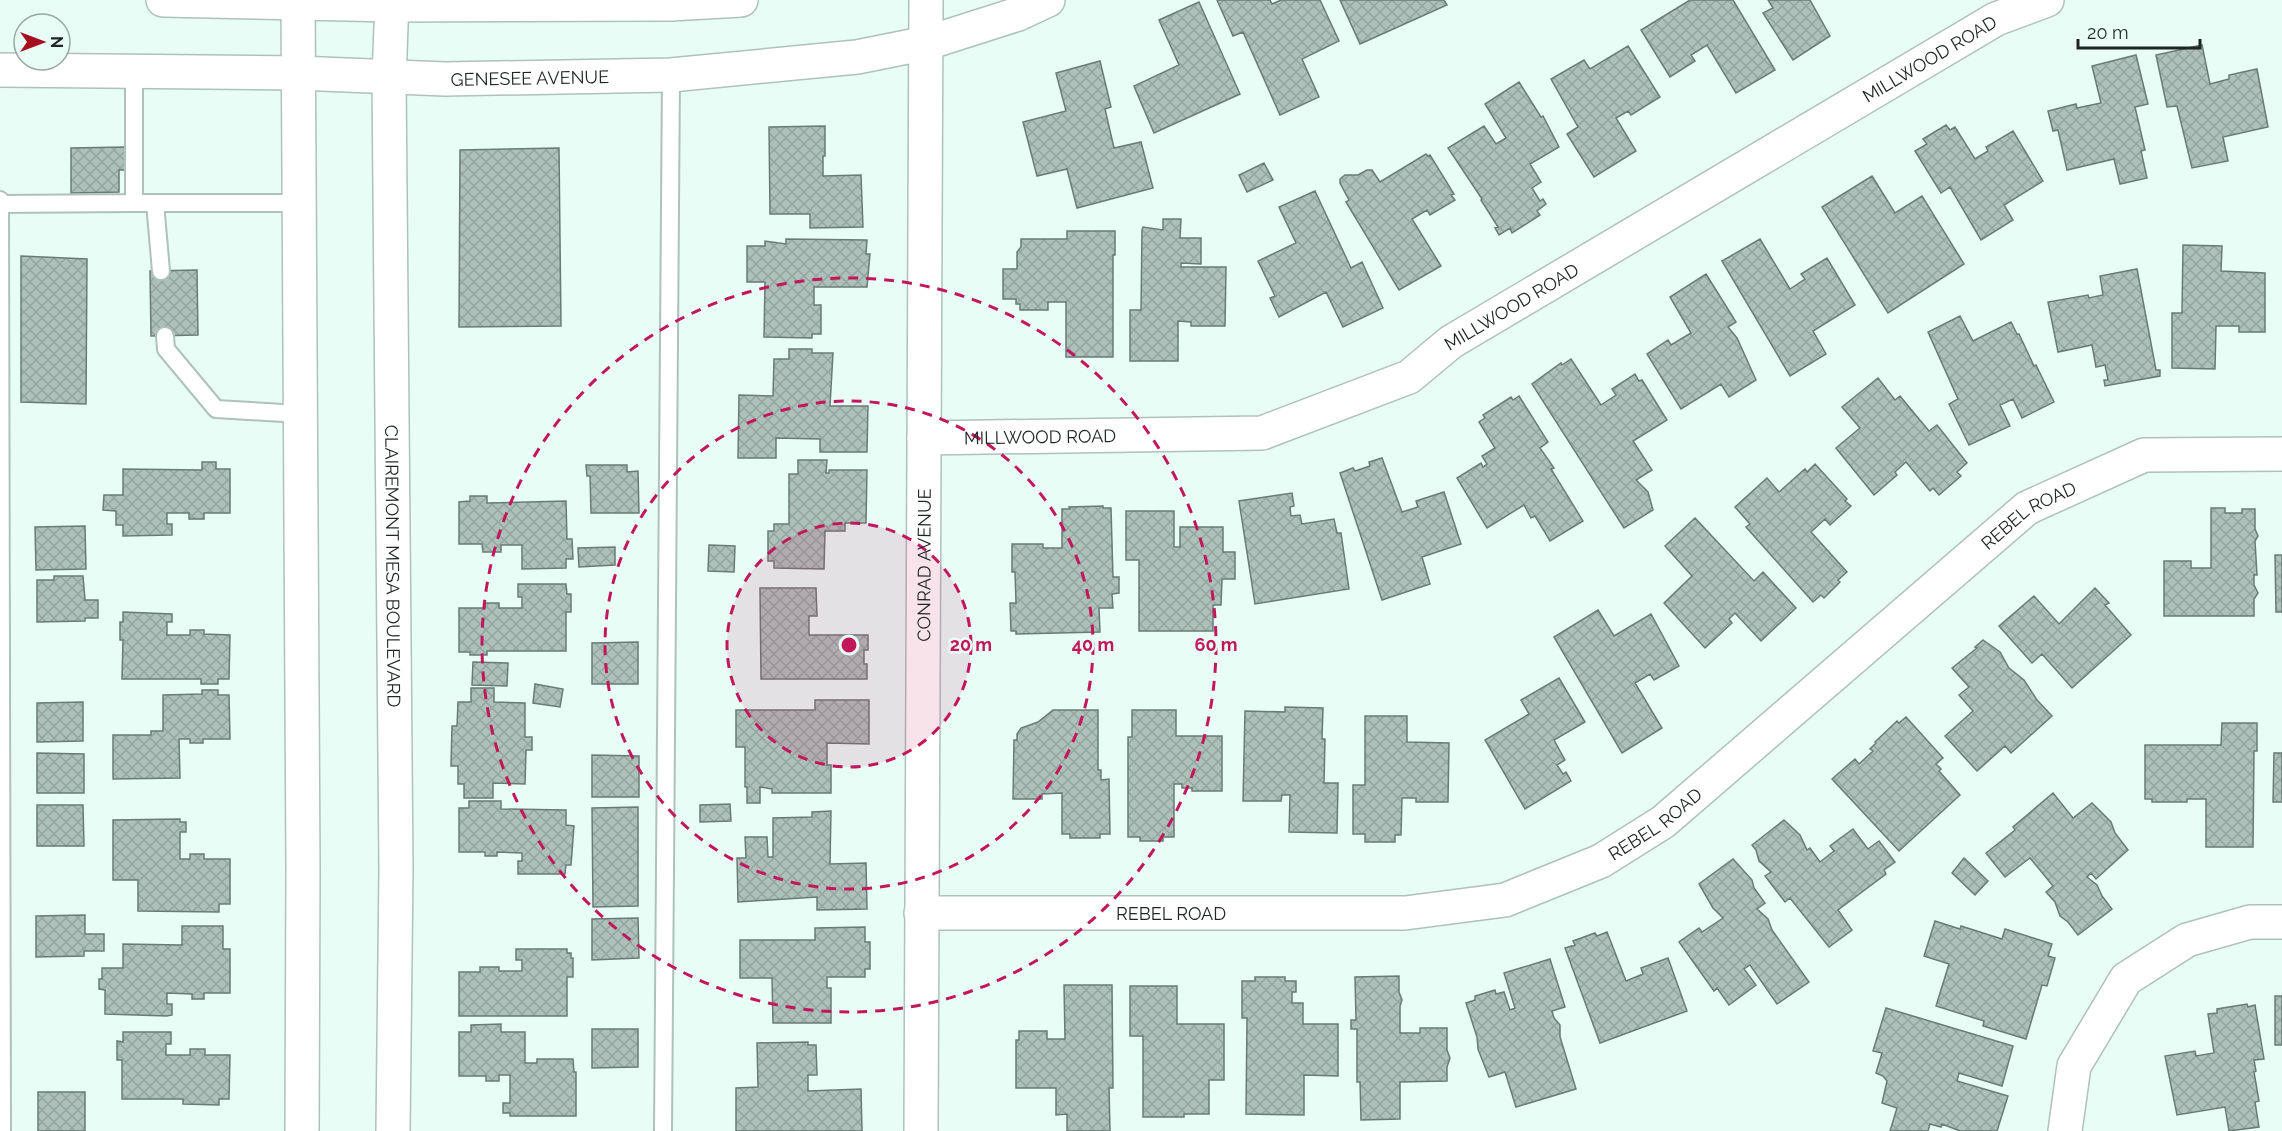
<svg xmlns="http://www.w3.org/2000/svg" width="2282" height="1131" viewBox="0 0 2282 1131" font-family="Raleway,sans-serif">
<defs>
<pattern id="building-cross-hatch" width="8" height="8" patternUnits="userSpaceOnUse" patternTransform="scale(1.5)"><rect width="8" height="8" fill="#adc0ba"/><path d="M0 0l8 8M0 8l8-8" fill="none" stroke="#94a5a0"/></pattern>
</defs>
<rect width="100%" height="100%" fill="#e9fdf7"/>
<path fill="url(#building-cross-hatch)" stroke="#6a7b76" stroke-width="1.5" d="M1217 0H1270L1272 4 1281 0H1320L1339 41 1302 59 1319 97 1280 115 1243 32 1233 36Z
M1340 0H1444L1447 5 1360 44Z
M1690 0H1733L1775 70 1736 93 1707 45 1691 55 1695 61 1670 77 1641 30Z
M1768 0H1810L1830 36 1793 60 1763 13 1773 8Z
M1199 2 1240 94 1154 133 1134 86 1179 65 1159 20Z
M2202 45 2210 84 2229 79V75L2257 69 2268 127 2223 137 2228 161 2192 168 2177 106 2167 107 2156 55Z
M1628 46 1660 97 1631 115 1628 111 1616 118 1636 151 1594 177 1567 134 1578 127 1551 79 1584 60 1590 69Z
M2136 55 2148 104 2135 107 2145 150 2141 151 2147 178 2120 184 2114 159 2067 170 2058 130 2053 131 2048 111 2076 104 2077 108 2101 103 2092 66Z
M1100 61 1111 107 1105 109 1114 148 1141 142 1153 188 1077 208 1067 169 1037 176 1023 122 1066 111 1056 73Z
M1519 82 1541 117 1543 116 1559 147 1530 164 1541 182 1532 188 1540 201 1543 199 1546 204 1537 211 1540 215 1512 233 1510 228 1499 235 1495 228 1498 227 1481 200 1482 199 1448 148 1484 126 1496 144 1506 138 1485 104Z
M1946 125 1950 130 1955 127 1975 159 1988 151 1986 147 2013 131 2043 181 2004 205 2013 220 1981 240 1950 187 1941 193 1915 151 1927 144 1923 139Z
M825 126V156H823V176L861 175 863 227 810 228V214H770L769 127Z
M125 147 126 170H119V192L71 193V148Z
M559 148 561 326 459 327 460 150Z
M1426 154 1428 156 1430 155 1454 194 1451 195 1455 200 1430 215 1427 210 1412 219 1441 266 1399 290 1346 202 1349 200 1340 183V179L1345 175H1358L1367 170H1372L1380 182Z
M1264 163 1273 180 1247 192 1239 175Z
M1872 176 1895 213 1922 196 1964 264 1888 313 1822 207Z
M1315 191 1351 268 1362 262 1383 308 1343 327 1326 292 1279 317 1270 298 1275 296 1258 261 1296 243 1279 207Z
M1163 219H1181L1180 238H1201V264L1181 263V267H1226L1225 326H1191V322L1178 321V361H1130V310H1141L1142 230 1143 227 1163 230Z
M1067 231H1115V255H1113V357H1066V302H1048V310H1020V304H1016V299H1003V269H1017V252L1021 247V239H1067Z
M786 239 867 240 866 254H870L867 287H814V305H821V334H812V338L764 337 765 282H747V246H765V241L786 244Z
M1760 239 1790 289 1805 279 1801 274 1827 258 1855 305 1813 331 1826 354 1790 376 1722 261Z
M2183 245 2222 246 2221 271 2265 273V332H2239V326H2216L2215 369 2172 368V313H2182Z
M21 256 87 259 86 404 21 402Z
M2137 269 2156 370H2160V376L2105 386 2104 380H2108L2105 365 2096 367 2092 345 2058 352 2048 302 2088 295 2089 298 2103 295 2100 276Z
M197 270 198 335 151 336 150 271Z
M1706 274 1736 322 1728 327 1737 338 1756 380 1729 397 1721 384 1681 409 1647 354 1668 340 1671 345 1691 333 1670 297Z
M1960 316 1973 341 2011 322 2017 334H2019L2034 366 2036 365 2054 402 2022 418 2013 399 2000 405 2010 426 1969 445 1949 404 1958 399 1928 332Z
M789 349H812V353H833L830 406H868L867 452H820V439L776 438V458H738L739 395 773 396 774 359H789Z
M1571 359 1601 405 1616 395 1612 389 1635 374 1639 381 1642 380 1667 420 1633 441 1652 470 1636 480 1648 492 1653 510 1624 528 1532 384 1561 363 1562 365Z
M1878 378 1895 400 1900 396 1929 431 1937 425 1967 463 1957 472 1961 476 1939 495 1933 488 1930 491 1906 462 1895 472 1897 475 1874 495 1836 448 1860 428 1842 407Z
M1519 396 1548 442 1540 448 1554 468 1551 469 1583 521 1550 541 1535 516 1531 518 1524 505 1487 528 1457 478 1481 463 1483 467 1487 464 1482 456 1495 448 1479 422 1485 418 1483 415 1511 397 1513 400Z
M1382 458 1402 512 1418 507 1416 501 1444 492 1461 544 1422 557 1430 584 1382 600 1340 473 1353 468 1355 471 1370 466 1369 462Z
M798 460H827L826 473H829V470H867L866 523H845V531H825L824 569 774 568V561H768V531H774V524H789V474H798Z
M202 462H216V469H230V513H204V519H189V513H167V524H172V535L123 536V525H116V511L103 510 104 495H123V469L202 470Z
M1815 464 1847 499 1845 501 1851 506 1830 525 1825 519 1811 532 1847 572 1838 580 1840 582 1824 598 1821 595 1813 602 1746 527 1750 524 1735 507 1767 478 1779 492 1805 469 1807 472Z
M586 465H627V472L638 471 639 513H591L590 476H587Z
M1292 493 1294 506 1290 507 1291 516 1300 515 1302 524 1334 519 1337 533H1341L1349 589 1255 604 1239 501Z
M470 496H487V503L566 501 567 539H572L573 559H566V568L522 569V545H501V552H483L482 544H459V502L470 501Z
M1103 506V508H1111L1113 577H1119V593L1112 594 1113 608H1099L1100 632 1016 634V631H1011L1010 603H1016L1015 572H1012V544H1043V548H1062V509H1070L1069 507Z
M2211 508H2225V513H2242V509H2255V529L2258 536 2255 541 2257 575H2254V585L2258 593 2254 599V616H2164V561H2191V568H2211Z
M1126 511H1174V547H1180V527H1223V552H1235V579H1222L1221 605H1213V631H1139V560H1126Z
M1695 518 1754 581 1763 572 1796 608 1761 641 1735 613 1729 619 1732 623 1705 648 1664 603 1692 576 1665 546Z
M85 526 86 569 36 570 35 527Z
M709 545 735 546 734 572 708 571Z
M615 547V565L579 567 578 548Z
M2275 555H2282V612H2276Z
M54 576H83L85 600H98V618H85V621L37 622V580H54Z
M518 584H566L567 594H571V612H566V651H487V655H470V652H459V608H485V603H499V608H522V597H518Z
M760 588H816L817 616H809V635H868V650H864V664H867V679H761Z
M2095 588 2109 603 2105 605 2131 635 2072 688 2042 654 2032 663 1999 626 2034 596 2059 624Z
M1598 610 1614 636 1651 614 1679 666 1654 680 1650 674 1635 683 1662 728 1622 753 1554 637Z
M123 612 172 614V622H167V635H190V630H204V634L230 635 229 679H218V684H201V679H122L123 640H120V622H123Z
M1983 640 2000 652 2009 668 2024 680 2037 700 2052 716 2011 753 2005 746 1977 771 1945 736 1973 711 1959 695 1969 687 1952 668 1977 648 1975 647Z
M638 642V684H592V643Z
M473 662 508 663 507 686 472 685Z
M1559 678 1585 722 1554 740 1565 760 1557 765 1563 774 1566 772 1571 781 1525 809 1485 740 1529 714 1521 700Z
M535 684 563 689 560 707 533 703Z
M471 688H494V702L525 703V737H532V750H526L525 784 493 783V798H464V784H458V766H451L452 726H457L458 702H471Z
M202 690H218V695H229L230 739H203V743H190V739H179L180 778 113 779V735H151V731H163V695L202 694Z
M815 700H869V744L827 743V765H831V793H772V789L760 787V803H747V787H745V747H736V710H815Z
M83 702V741L37 742V703Z
M1285 707 1323 708 1322 739H1325L1324 783H1338L1337 833 1289 832 1290 795H1282L1281 801H1243L1245 711 1285 712Z
M1053 710H1098V770H1101V780L1109 779 1110 834H1100V838H1070V834H1062V793L1042 794V799H1013L1014 740H1017V734L1021 728 1038 722Z
M1132 710H1176V736H1222V791H1192V788H1182V784H1174V837H1163V841H1140V837H1128V737H1132Z
M1365 716H1407V742L1449 743 1448 802H1416V798H1402L1401 835H1395V842H1365V834H1353V785H1365Z
M1906 717 1943 758 1936 764 1941 769 1939 771 1960 795 1899 851 1832 779 1855 759 1859 764 1873 751 1870 749 1876 743 1875 742 1897 721 1899 723Z
M2222 723H2257V751H2254L2253 847H2206V799H2187V802H2152V799H2145V745H2221Z
M37 753 84 754V793H37Z
M2274 753H2282V802H2273Z
M592 755 639 756V797H592Z
M2053 793 2073 818 2092 803 2111 822 2115 833 2128 850 2096 879 2091 873 2087 877 2097 885 2102 896 2112 909 2078 935 2068 922 2060 916 2055 902 2046 892 2053 886 2030 858 2005 877 1986 853 2015 830 2013 827Z
M469 801H501V809L566 810V825L574 826 571 865H566L565 874H518V861H522V853L497 852V856H485V852H459V808H469Z
M730 804 731 821 700 822V805Z
M37 805H83L84 846H37Z
M638 807V906L593 907 592 808Z
M831 811 830 864 866 863 867 909 817 910V897L738 902 737 858H746L745 837H767L768 857H773V818L812 817V812Z
M180 819V822H186V832H180V859H190V854H204V859H230V904H219V912L138 911V880H113V820Z
M1784 820 1800 835 1807 850 1810 848 1820 862 1834 851 1830 846 1853 829 1868 849 1879 841 1895 862 1884 870 1886 874 1838 910 1852 930 1829 947 1790 898 1785 902 1765 876 1771 872 1759 861 1756 850 1752 845Z
M1964 858 1988 881 1975 895 1952 873Z
M1733 859 1752 880 1754 888 1765 903 1757 909 1768 919 1772 930 1809 982 1777 1004 1750 965 1744 969 1756 985 1729 1005 1717 988 1714 991 1679 942 1699 928 1702 932 1723 918 1713 908 1699 884Z
M85 915V934H104V951H84V956L36 957V916Z
M638 918 639 958 592 960V919Z
M1935 921 1960 929 1961 926 2002 939 2005 929 2052 944 2048 956 2055 958 2047 986 2042 985 2026 1039 1983 1026 1984 1021 1936 1006 1949 964 1924 956Z
M182 926H223V949H230V993H204V999H192V994L167 993V1004H172V1015L167 1016 105 1014V990L99 989V979H102V968H123V944L182 945Z
M865 927V942H870V969H865V977H827V988H831V1023H773L772 978H740V940H815V928Z
M1607 932 1626 981 1643 974 1641 968 1668 958 1687 1011 1600 1043 1565 948 1575 945 1573 941 1595 933 1597 936Z
M516 949H567V953H571V958H573V977H567V1016H459V972H480V967H499V971H522V960H516Z
M1550 959 1565 1007 1552 1011 1554 1018 1560 1025V1037L1576 1089 1516 1107 1505 1072 1489 1077 1478 1049 1477 1037 1466 1003 1475 1000V996L1495 990 1496 994 1504 992 1510 1010 1515 1008 1504 973Z
M1399 976V992L1402 1000 1400 1006V1033H1420V1028H1447V1050L1450 1058 1447 1067V1081L1400 1082V1119L1361 1120 1360 1082H1357V1029H1351V1020H1356L1355 977Z
M1255 977H1285V981H1296V992H1292V1003H1303V1024H1338V1076L1304 1075V1115L1246 1114 1247 1018H1242V981H1255Z
M1064 985H1112L1113 1088H1109L1110 1131H1067V1114L1056 1115V1088H1016V1040H1019V1031H1047V1039H1065Z
M1130 986H1177V1024H1224V1080H1209V1114H1184V1117H1143V1036H1130Z
M2275 996H2282V1045H2275Z
M2247 1004 2248 1007 2255 1005 2264 1059 2254 1060 2256 1071 2254 1072 2259 1101 2255 1102 2259 1127 2229 1131 2225 1107 2177 1115 2165 1056 2195 1051 2196 1056 2214 1053 2208 1014 2217 1013V1009Z
M1886 1008 2013 1046 2002 1086 1959 1073 1957 1081 2008 1096 1997 1131H1960L1942 1124 1941 1127 1930 1124 1928 1131H1890L1897 1108 1882 1103 1887 1081 1883 1076 1876 1073 1882 1053 1873 1051Z
M501 1024V1032H525V1063H537V1059H573L574 1072H576V1116H510V1113H503V1103H510V1075H499V1081H486V1076H459V1032H471V1025Z
M592 1029H638V1067L592 1068Z
M123 1032H171V1044H166V1055H190V1049H205V1055H230L229 1099H219V1105L183 1104V1099H122V1060H117V1041L123 1042Z
M808 1042V1045H816L817 1075H808V1091L861 1089 862 1131H736V1088L758 1087 757 1043Z
M38 1092H85V1131H38Z"/>
<g fill="none" stroke-linecap="round" stroke-linejoin="round">
<defs>
<path id="service" d="M134 71V203H298
M0 200 2 1131
M155 203 161 271
M0 204 134 203
M165 336 166 349 216 409 300 414
M663 1131 671 75"/>
<g id="minor">
<path id="s1" d="M924 438 1262 433 1409 377 1451 342 1996 19 2047 0"/>
<path id="s2" d="M921 913H1405L1505 900 1601 861 1663 822 2027 508 2144 455 2282 454"/>
<path id="s3" d="M921 1131 926 0"/>
<path d="M2065 1131 2074 1066 2126 979 2187 940 2250 922H2282"/>
</g>
<g id="primary">
<path d="M163 0 392 5 671 4 741 0"/>
<path d="M298 0 303 869 302 1131"/>
<path id="s4" d="M392 0 389 79 396 869 393 1131"/>
<path id="s5" d="M0 70 297 73 445 79 671 75 857 57 927 43 1018 14 1048 0"/>
</g>
</defs>
<use href="#service" stroke="#aec1bb" stroke-width="20"/>
<use href="#minor" stroke="#aec1bb" stroke-width="36"/>
<use href="#primary" stroke="#aec1bb" stroke-width="36"/>
<use href="#service" stroke="#fff" stroke-width="16"/>
<use href="#minor" stroke="#fff" stroke-width="33"/>
<use href="#primary" stroke="#fff" stroke-width="33"/>
</g>
<circle cx="849" cy="645" r="122" fill="#c2185b" fill-opacity=".12"/>
<g fill="none" stroke="#c2185b" stroke-width="3" stroke-dasharray="10 8">
<circle cx="849" cy="645" r="122"/>
<circle cx="849" cy="645" r="244"/>
<circle cx="849" cy="645" r="367"/>
</g>
<g text-anchor="middle" dominant-baseline="central" stroke-width="5" stroke-linejoin="round" paint-order="stroke">
<g font-size="18" fill="#1e2523" stroke="#e9fdf7">
<text stroke="none"><textPath href="#s1" startOffset="1106">MILLWOOD ROAD</textPath></text>
<text stroke="none"><textPath href="#s5" startOffset="530">GENESEE AVENUE</textPath></text>
<text stroke="none"><textPath href="#s1" startOffset="620">MILLWOOD ROAD</textPath></text>
<text stroke="none"><textPath href="#s1" startOffset="116">MILLWOOD ROAD</textPath></text>
<text stroke="none"><textPath href="#s2" startOffset="1240">REBEL ROAD</textPath></text>
<text stroke="none"><textPath href="#s4" startOffset="566">CLAIREMONT MESA BOULEVARD</textPath></text>
<text stroke="none"><textPath href="#s3" startOffset="566">CONRAD AVENUE</textPath></text>
<text stroke="none"><textPath href="#s2" startOffset="754">REBEL ROAD</textPath></text>
<text stroke="none"><textPath href="#s2" startOffset="250">REBEL ROAD</textPath></text>
</g>
</g>
<circle cx="849" cy="645" r="9" fill="#c2185b" stroke="#e9fdf7" stroke-width="3"/>
<g font-size="18" text-anchor="middle" font-weight="bold" fill="#c2185b" stroke="#e9fdf7" stroke-width="5" stroke-linejoin="round" paint-order="stroke">
<text x="971" y="651">20 m</text>
<text x="1093" y="651">40 m</text>
<text x="1216" y="651">60 m</text>
</g>
<g transform="translate(42 42) rotate(90)"><circle r="28" fill="#e9fdf7" stroke="#98a7a2" stroke-width="1.5"/>
<path d="M0-4.5L10 22L0 15L-10 22Z" fill="#a60f1d"/>
<text y="-9" font-size="16" font-weight="bold" text-anchor="middle" fill="#1e2523">N</text>
</g>
<path d="M2078 39v9h122v-9" fill="none" stroke="#1e2523" stroke-width="3"/>
<text x="2087" y="39" font-size="18" fill="#1e2523" stroke="#e9fdf7" stroke-width="4.5" paint-order="stroke">20 m</text>
</svg>
